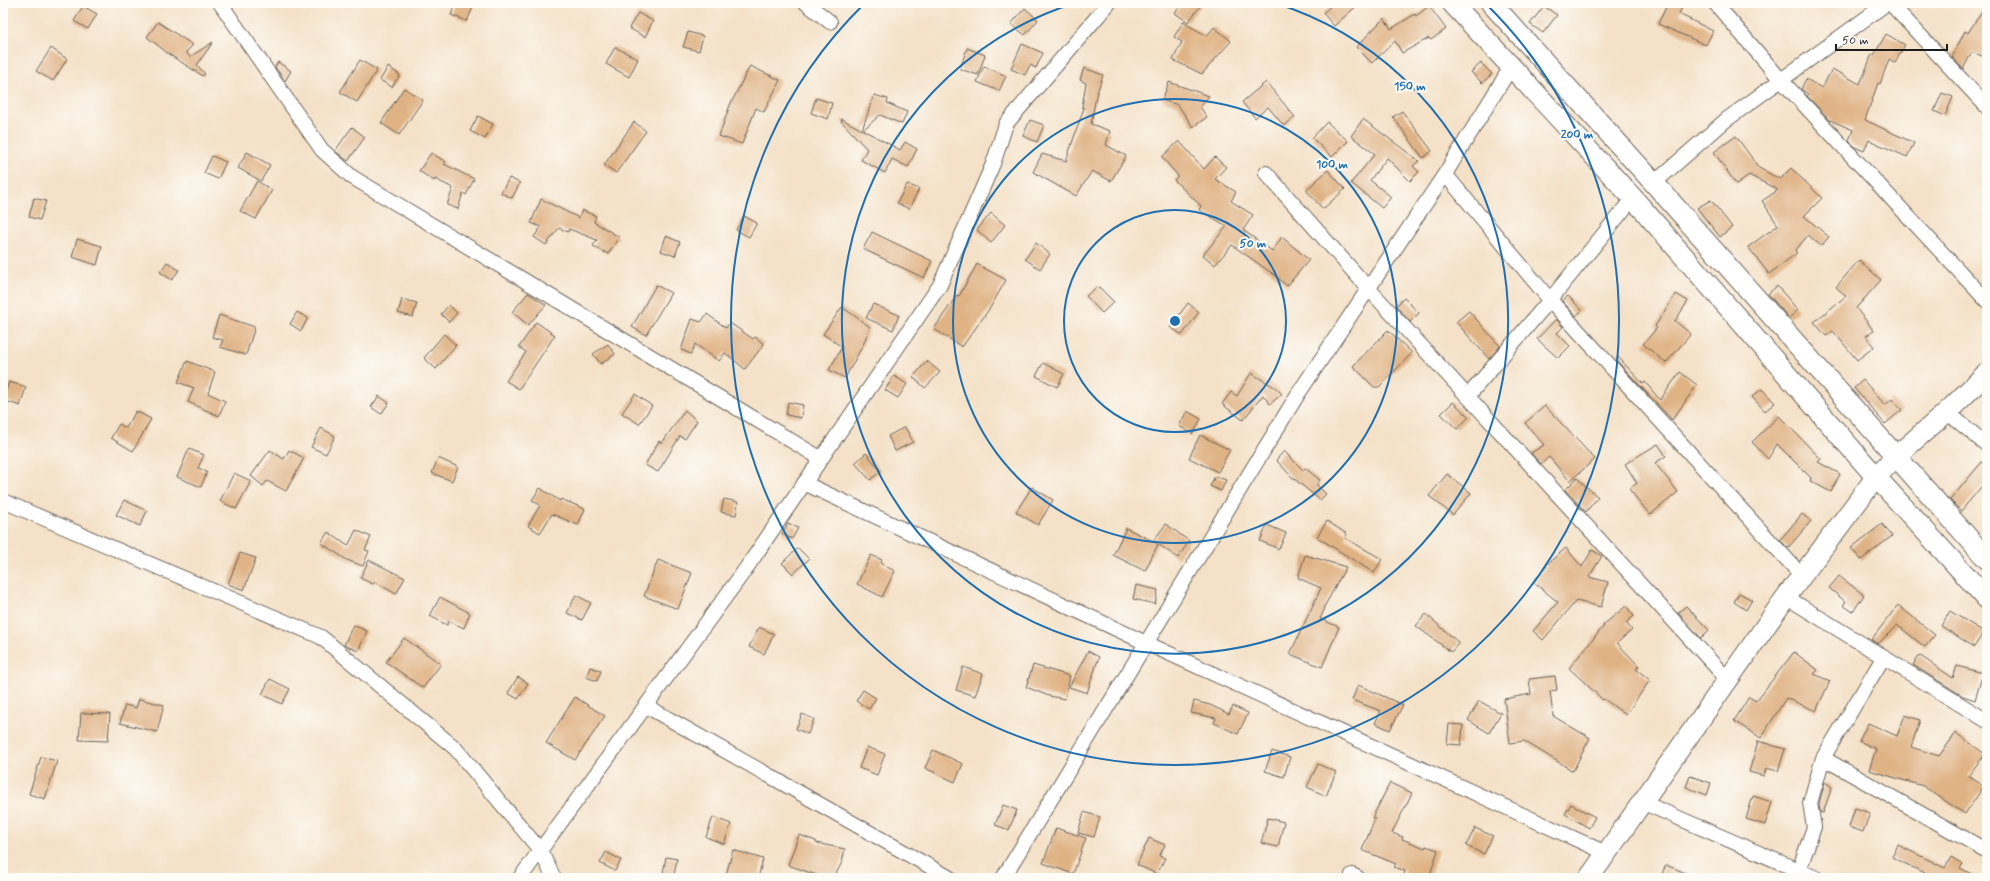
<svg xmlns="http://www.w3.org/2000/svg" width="1990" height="881" viewBox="0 0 1990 881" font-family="Mynerve,sans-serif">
<rect width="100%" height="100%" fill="#fdfcf7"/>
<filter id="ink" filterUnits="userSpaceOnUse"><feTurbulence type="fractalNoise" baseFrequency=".025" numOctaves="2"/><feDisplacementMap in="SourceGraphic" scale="8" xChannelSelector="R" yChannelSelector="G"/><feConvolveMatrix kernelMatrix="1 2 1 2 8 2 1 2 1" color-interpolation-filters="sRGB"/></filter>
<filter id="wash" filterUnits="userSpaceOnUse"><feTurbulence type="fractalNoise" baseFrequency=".012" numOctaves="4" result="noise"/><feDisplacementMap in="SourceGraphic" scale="16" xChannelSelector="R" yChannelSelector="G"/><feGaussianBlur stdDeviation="0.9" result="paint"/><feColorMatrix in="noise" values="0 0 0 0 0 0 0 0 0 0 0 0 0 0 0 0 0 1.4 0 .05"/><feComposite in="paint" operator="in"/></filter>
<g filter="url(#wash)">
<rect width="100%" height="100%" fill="#f4e1c7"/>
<g id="blocks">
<path fill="#e0b385" d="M456 3H475L467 21 451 15Z
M1183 3H1203L1188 22 1175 13Z
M1334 3H1360L1334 26 1323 13Z
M1668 3H1684L1679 14 1713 31 1706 45 1658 24Z
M1987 3V58L1972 52 1963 69 1952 57 1965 31 1968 33Z
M83 6 97 14 88 29 74 21Z
M1429 6 1446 29 1431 40 1429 38 1402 53 1395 41 1372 63 1356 47 1384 18 1391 29 1415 14 1416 16Z
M1544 6 1557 15 1543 33 1530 24Z
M1025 8 1038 20 1025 35 1011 24Z
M638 13 653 21 645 37 629 28Z
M158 22 193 45 186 52 190 57 213 42 197 65 205 74 203 76 170 55 147 37Z
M1183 22 1207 36 1214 27 1231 41 1202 74 1173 60 1182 42 1174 37Z
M688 32 703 36 699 51 683 47Z
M1886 34 1905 45 1895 63 1889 59 1880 84 1878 83 1865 120 1914 143 1907 157 1869 140 1864 151 1855 147 1849 140 1853 130 1830 120 1807 96 1808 94 1801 89 1806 79 1822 88 1832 69 1860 84 1872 54 1874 55Z
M1022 44 1043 53 1036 68 1030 65 1025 75 1011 69Z
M615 47 638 59 629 77 606 64Z
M51 48 67 59 53 81 36 71Z
M967 48 985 55 978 75 960 69Z
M360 60 377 70 357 102 340 92Z
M278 62 291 71 285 81 275 67Z
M1481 63 1492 74 1482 83 1471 72Z
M750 66 780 80 764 112 756 108 742 144 719 136 730 105Z
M984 66 1006 76 999 91 977 82Z
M388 67 400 75 392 87 380 80Z
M1084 68 1103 75 1096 96 1091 124 1110 131 1106 145 1126 156 1111 181 1092 171 1076 196 1033 172 1042 154 1066 161 1084 108 1082 107 1086 83 1080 80Z
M1169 82 1209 96 1200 107 1207 117 1193 127 1178 105 1162 100Z
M1266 82 1295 117 1284 126 1268 107 1255 118 1242 102Z
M404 88 423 100 399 135 381 123Z
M1942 93 1953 97 1945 116 1934 111Z
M874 95 888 99 887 103 907 112 902 124 880 115 863 130 900 150 905 142 917 149 908 167 892 159 885 173 861 160 867 149 841 121 842 119 862 130Z
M816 98 832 103 828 119 811 113Z
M1402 111 1432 151 1423 158 1393 117Z
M478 116 493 124 485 139 470 131Z
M1363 119 1419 161 1413 166 1419 172 1410 181 1387 158 1370 180 1391 197 1382 208 1351 183 1375 154 1351 136Z
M1030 120 1044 125 1037 142 1023 136Z
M634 122 646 131 616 173 604 165Z
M1327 122 1348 141 1332 157 1312 138Z
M352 127 365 137 348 161 335 151Z
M1736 136 1759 168 1780 179 1791 168 1822 198 1804 216 1829 237 1821 246 1808 235 1795 251 1797 253 1769 274 1748 247 1778 225 1762 201 1778 190 1749 175 1736 184 1714 152Z
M1179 141 1204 169 1215 157 1226 167 1215 179 1236 192 1231 201 1253 215 1243 230 1272 251 1282 237 1309 260 1287 286 1276 276 1232 245 1215 265 1203 255 1227 226 1199 210 1201 206 1174 180 1178 176 1162 157Z
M247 152 270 165 261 181 238 168Z
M431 153 446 162 444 164 474 179 466 195 463 193 458 209 447 205 453 188 435 179 434 181 419 171Z
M212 156 226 162 218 179 204 173Z
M1328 170 1345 189 1323 209 1306 190Z
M509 178 520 183 512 198 501 193Z
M257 181 272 190 256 219 240 211Z
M907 184 919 189 909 209 897 203Z
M34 198 46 201 40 220 29 217Z
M541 199 579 218 582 210 596 216 594 222 619 237 608 254 593 246 597 240 569 229 568 232 559 228 546 245 534 237 541 227 531 223Z
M1711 200 1732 227 1720 237 1697 208Z
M991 213 1005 225 991 243 977 230Z
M744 216 757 223 749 237 736 230Z
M872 232 932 261 924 278 863 249Z
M666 236 680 242 675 256 661 251Z
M77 239 102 246 97 265 72 257Z
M1036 243 1050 254 1040 269 1025 259Z
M1859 260 1881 280 1856 308 1874 331 1866 336 1874 347 1857 360 1833 331 1826 336 1814 322 1846 296 1836 287Z
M167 262 179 270 172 280 160 272Z
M977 264 1006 280 990 308 962 347 934 329 957 295 959 296Z
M656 285 671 293 646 335 632 327Z
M1098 286 1114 302 1102 313 1086 296Z
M1777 286 1798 310 1789 318 1768 294Z
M528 293 546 305 528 325 512 312Z
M1676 294 1688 301 1675 321 1691 334 1666 363 1643 344 1657 328 1655 326Z
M1568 296 1582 310 1576 316 1562 301Z
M1404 298 1419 313 1410 322 1396 306Z
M402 299 417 303 413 317 398 313Z
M1188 303 1199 312 1182 335 1170 327Z
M873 304 899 315 893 330 866 318Z
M449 305 457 313 449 322 441 314Z
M842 307 870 327 863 345 845 378 829 370 842 347 823 334Z
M1469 311 1500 346 1489 359 1456 322Z
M297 312 308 318 301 331 290 324Z
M707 314 726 328 730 323 753 339 755 337 764 344 745 369 725 353 719 361 695 344 691 354 681 350 692 319 701 322Z
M219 315 255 327 246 355 220 347 223 340 212 337Z
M1556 319 1563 327 1557 333 1570 346 1558 358 1537 339Z
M536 322 555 335 519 389 506 381 526 352 519 347Z
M1388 330 1412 353 1379 387H1374L1353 366Z
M444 334 456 345 436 369 424 358Z
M608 344 615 354 601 364 593 354Z
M1618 357 1643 384 1645 382 1660 400 1680 372 1697 385 1672 420 1616 360Z
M187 361 215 372 208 393 225 401 219 416 188 402 194 388 178 382Z
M927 361 940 372 925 388 913 377Z
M1043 363 1064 374 1057 387 1036 376Z
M1251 373 1276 388 1282 394 1270 404 1263 395 1243 420 1222 404 1231 392 1237 396Z
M894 376 907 384 898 398 885 390Z
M1863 380 1885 405 1892 399 1902 410 1885 424 1854 388Z
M9 382 26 387 20 406 3 400Z
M1762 389 1775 403 1765 411 1752 397Z
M635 394 652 406 639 424 622 413Z
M379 396 389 403 381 414 371 407Z
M788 402 803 405 801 418 786 415Z
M1453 402 1469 417 1457 429 1441 414Z
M1545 406 1595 459 1570 481 1549 457 1541 464 1531 453 1544 445 1525 423Z
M685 410 697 421 685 439 680 436 658 472 645 465 659 441 662 443Z
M136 411 151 419 133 451 111 438 119 424 126 428Z
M1187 411 1201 419 1193 434 1179 426Z
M1779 416 1821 459 1818 462 1840 474 1831 492 1810 481 1811 478 1777 444 1768 459 1752 442Z
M905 427 913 442 895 451 888 436Z
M321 428 335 436 326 454 311 447Z
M1200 435 1230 450 1218 472 1189 458Z
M1658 444 1666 456 1655 463 1678 492 1650 515 1629 489 1637 483 1625 464Z
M189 449 204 455 198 468 207 472 201 487 177 477Z
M270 450 284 459 289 450 304 458 286 491 267 481 263 486 251 476Z
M1284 451 1303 470 1305 468 1320 480 1317 485 1326 494 1320 500 1292 477 1276 460Z
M866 453 881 471 870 480 855 463Z
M1987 456V480L1961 511 1950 500Z
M438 458 458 467 452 481 432 473Z
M234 473 251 481 236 509 220 501Z
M1447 474 1471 493 1453 515 1429 496Z
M1215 476 1226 480 1221 491 1210 486Z
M1577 478 1598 497 1586 512 1565 490Z
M1032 487 1053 500 1038 525 1016 512Z
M540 488 560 501 561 499 585 509 578 525 552 514 540 533 528 526 540 505 532 500Z
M724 499 738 502 736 515 721 512Z
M124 500 147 511 140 526 116 515Z
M1802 514 1811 521 1788 548 1780 540Z
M1327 521 1347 534 1345 538 1382 559 1374 573 1317 537Z
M788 523 798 528 792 539 782 534Z
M1166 524 1189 541 1178 558 1158 544 1145 571 1113 555 1126 528 1157 543 1153 541Z
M1882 524 1892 536 1861 560 1851 548Z
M1267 525 1286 533 1279 549 1260 541Z
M356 530 371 537 365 550 369 551 363 566 347 560 321 543 328 532 348 546Z
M798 548 809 559 793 574 782 563Z
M1566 548 1582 567 1592 550 1602 556 1589 577 1608 582 1601 607 1576 601 1543 640 1533 631 1558 602 1533 582 1547 566 1546 565Z
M240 553 256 558 244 590 228 584Z
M871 555 882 560 881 564 895 571 882 597 857 584Z
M1305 555 1346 567 1324 607 1325 608 1320 619 1339 627 1322 667 1290 654 1321 588 1298 578Z
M369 560 405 578 396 594 375 582 373 584 360 578Z
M658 560 692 573 678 609 644 596Z
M1839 576 1864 595 1853 612 1843 605 1846 602 1829 588Z
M1136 585 1158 590 1155 604 1133 599Z
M1739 593 1752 600 1746 610 1734 602Z
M576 595 591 603 582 620 567 613Z
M440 597 470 613 464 628 449 621 447 625 430 616Z
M1898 605 1935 635 1925 647 1897 625 1878 644 1871 640Z
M1626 606 1634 616 1626 623 1632 630 1617 643 1639 666 1636 669 1650 680 1626 715 1604 699 1603 700 1569 668 1604 626 1603 625Z
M1686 606 1709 630 1701 638 1678 613Z
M1950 611 1984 632 1974 647 1941 626Z
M1426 614 1459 643 1451 652 1416 626Z
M353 625 367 631 358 651 344 645Z
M759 627 774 634 764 654 749 647Z
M404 638 441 664 423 688 386 662Z
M1088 651 1099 657 1087 693 1069 687Z
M1794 652 1818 670 1814 674 1830 681 1816 711 1786 698 1761 738 1734 721 1749 697 1756 701Z
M1919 655 1953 678 1957 666 1983 673 1975 700 1963 696 1913 665Z
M1033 665 1070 676 1065 699 1049 696 1026 687Z
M590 667 601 671 597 681 586 677Z
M963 667 983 674 975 696 956 690Z
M1555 676 1557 690 1550 691 1553 716 1590 738 1573 771 1524 741 1510 743 1504 699 1531 694 1529 679Z
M518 677 528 683 518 699 508 693Z
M270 679 290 689 282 704 262 694Z
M1358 685 1403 705 1390 730 1375 723 1381 711 1352 700Z
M863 690 876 698 869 709 856 701Z
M575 697 605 716 575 760 546 743Z
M139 699 164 705 157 732 120 723 125 705 136 708Z
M1194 701 1210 705 1229 714 1233 706 1248 713 1238 734 1214 723 1216 718 1191 713Z
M1479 701 1501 713 1489 733 1468 720Z
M81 713 110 714 108 741 79 740Z
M802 714 814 719 808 734 796 729Z
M1905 715 1920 720 1911 747 1939 756 1956 733 1985 754 1968 776 1984 786 1965 814 1923 786 1869 770 1876 749 1859 741 1868 723 1897 736Z
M1449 724 1463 725 1461 745 1447 744Z
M1758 741 1785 749 1778 771 1766 768 1764 776 1749 772Z
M867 747 885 754 877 775 859 768Z
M933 750 963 764 955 782 925 768Z
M1272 751 1290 757 1284 777 1265 771Z
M41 757 57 761 45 799 29 794Z
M1318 764 1336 772 1326 796 1307 787Z
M1690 776 1711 783 1707 795 1686 787Z
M1825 782 1832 787 1823 813 1820 812 1819 804Z
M1390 783 1412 793 1392 833 1403 837 1402 839 1425 848 1426 846 1438 850 1429 878H1403L1405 871 1394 867 1396 864 1362 850 1375 819 1372 818Z
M1753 796 1772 802 1765 825 1746 819Z
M1571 804 1595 817 1589 828 1565 814Z
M1003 805 1017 810 1009 830 995 825Z
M1855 808 1870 813 1863 832 1849 827Z
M1084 812 1100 817 1094 837 1078 833Z
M713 817 731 824 724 844 706 837Z
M1268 818 1284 822 1278 847 1261 843Z
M1056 828 1086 838 1073 874 1043 863Z
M1475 828 1493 836 1484 854 1466 846Z
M799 835 816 841V843L845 849 842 862 834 878H825L788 865Z
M1149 838 1165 845 1159 856 1165 858 1157 874 1137 865Z
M1898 845 1945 868 1951 857 1963 864 1960 868 1979 878H1923L1926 874 1892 857Z
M733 850 763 859 758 878H725Z
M606 852 621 860 615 871 600 863Z
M666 857 677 859 674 875 663 873Z
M1666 865 1698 878H1660Z"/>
</g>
</g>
<g filter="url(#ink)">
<use href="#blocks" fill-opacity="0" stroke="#686158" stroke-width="1"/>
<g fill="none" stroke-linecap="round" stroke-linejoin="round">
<defs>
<path id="street" d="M220 3 322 150 352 177 820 458
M806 3 830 22
M1715 3 1781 80 1987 301
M1890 3 1987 107
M1266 173 1369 289 1728 680
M1445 174 1550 300 1803 577
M1654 183 1726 120 1887 3
M1468 396 1550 300 1633 198
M1947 412 1987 445
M804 483 1146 643 1606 853
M3 501 321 637 455 748 540 850 554 878
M1786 597 1987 721
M646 706 950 878
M1823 758 1987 851
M1642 802 1816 878
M1799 870 1814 827 1810 803 1823 758 1883 658
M1352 875 1358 878
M520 878 745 570 940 285 993 164 1006 124 1109 3
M1003 878 1298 394 1445 174 1511 67"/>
<path id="secondary" d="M1452 3 1633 198 1876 477 1987 599
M1491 3 1654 183 1987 559
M1589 878 1786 597 1876 477 1895 457 1947 412 1987 373"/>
</defs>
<use href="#street" stroke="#686158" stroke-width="16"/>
<use href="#secondary" stroke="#686158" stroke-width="22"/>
<use href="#street" stroke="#fff" stroke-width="14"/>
<use href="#secondary" stroke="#fff" stroke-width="20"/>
</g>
</g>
<g fill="none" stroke="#1f6fb2" stroke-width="2">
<circle cx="1175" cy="321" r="111"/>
<circle cx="1175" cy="321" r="222"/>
<path d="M1275 3A333 333 0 1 1 1075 3"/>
<path d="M1486 4A444 444 0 1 1 864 4"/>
</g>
<circle cx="1175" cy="321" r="6" fill="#1f6fb2" stroke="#fdfcf7" stroke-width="2"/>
<g font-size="12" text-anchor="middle" font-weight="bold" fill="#1f6fb2" stroke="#fdfcf7" stroke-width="4" stroke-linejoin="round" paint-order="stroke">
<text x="1410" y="90">150 m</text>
<text x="1577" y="138">200 m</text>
<text x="1332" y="168">100 m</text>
<text x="1253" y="247">50 m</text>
</g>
<rect width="1990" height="881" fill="none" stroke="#fdfcf7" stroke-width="16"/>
<path d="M1836 44v6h111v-6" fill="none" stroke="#1c1c1c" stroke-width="2"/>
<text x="1842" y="44" font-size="12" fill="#1c1c1c" stroke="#fdfcf7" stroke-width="3" paint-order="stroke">50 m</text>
</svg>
